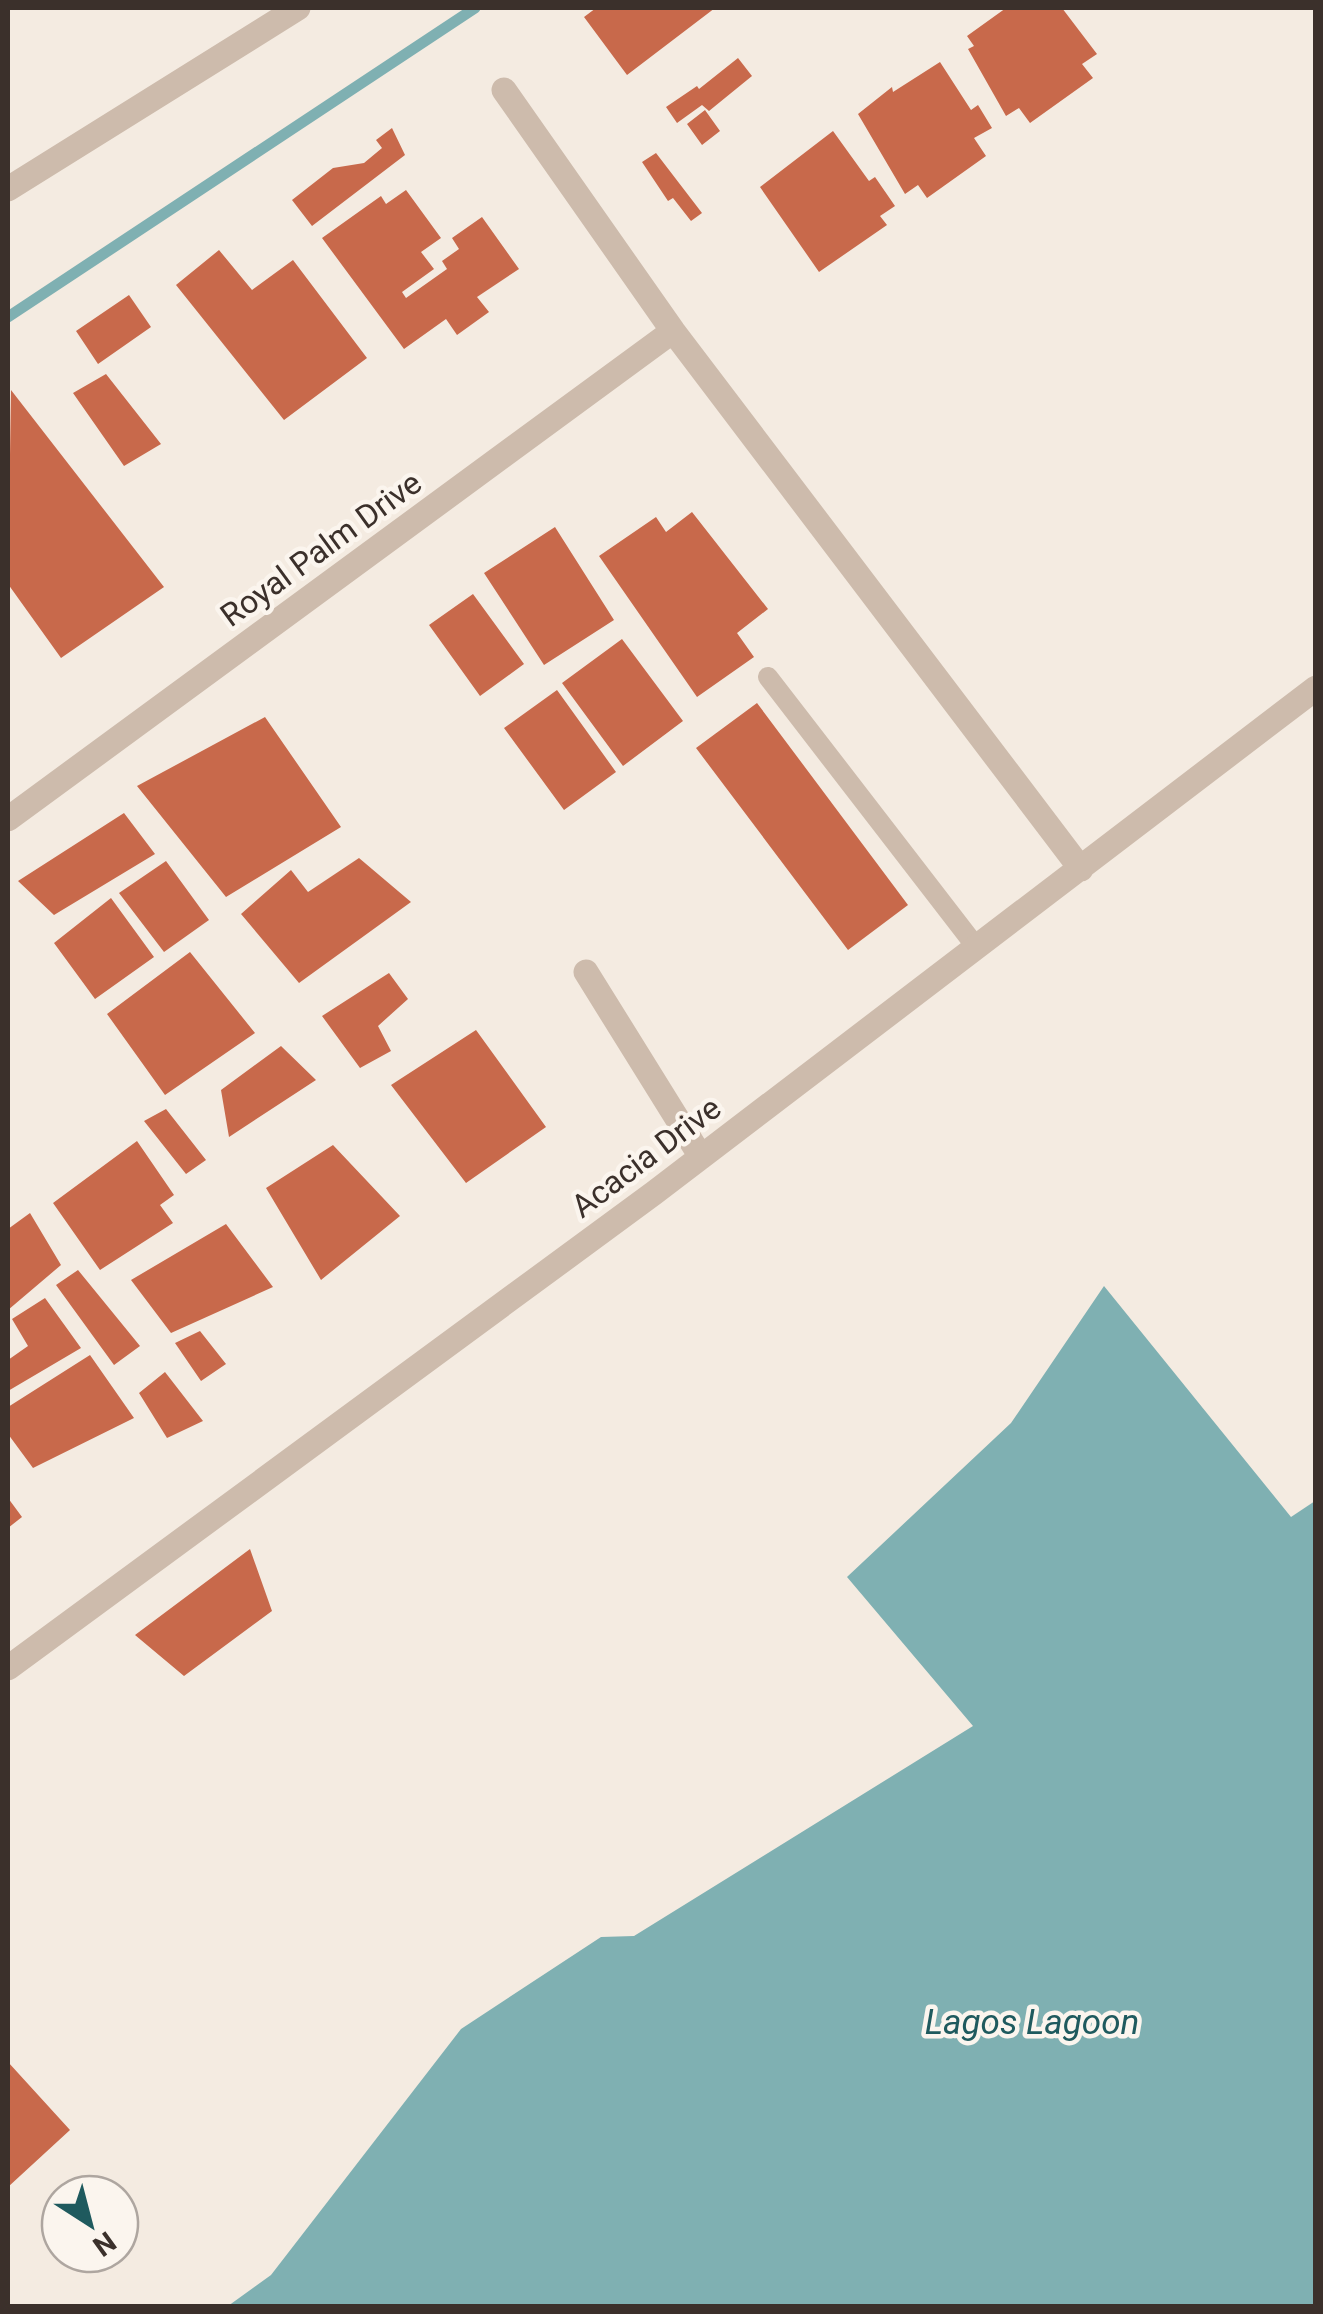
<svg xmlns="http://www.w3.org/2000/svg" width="1323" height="2314" viewBox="0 0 1323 2314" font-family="Roboto,sans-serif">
<rect width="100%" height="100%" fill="#f4ebe1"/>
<path fill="#7fb0b2" d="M1104 1286 1291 1517 1315 1501V2306H228L271 2275 461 2029 601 1937 634 1936 973 1726 847 1577 1011 1423Z"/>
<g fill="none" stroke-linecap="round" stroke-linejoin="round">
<path stroke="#7fb0b2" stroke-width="11" d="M8 317 475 8"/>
</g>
<path fill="#c8694b" d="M596 8H715L627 75 584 17Z
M1006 8H1062L1097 54 1082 64 1093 78 1030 123 1019 108 1006 116 968 49 974 46 967 36Z
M738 58 752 76 709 111 702 105 677 123 666 107 697 86 699 89Z
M940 62 971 110 978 105 992 128 974 138 986 156 927 198 918 185 905 194 858 114 892 87 893 92Z
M705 110 720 131 702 145 687 124Z
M392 128 405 155 312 226 292 200 333 168 364 163 382 148 376 140Z
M833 131 869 181 875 177 895 206 880 216 887 225 819 272 760 187Z
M656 153 702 213 691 221 673 198 668 201 642 162Z
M406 190 441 238 421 252 434 269 402 292 406 298 447 269 442 261 459 249 452 238 482 217 519 269 477 297 489 312 457 335 446 319 404 349 322 238 381 196 386 204Z
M219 250 252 290 293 260 367 358 284 420 176 285Z
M129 295 151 327 98 364 76 331Z
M106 374 161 444 124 466 73 393Z
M11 390 164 587 61 658 8 584Z
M692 512 768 609 737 633 754 657 697 697 599 556 656 517 666 532Z
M555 527 614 620 544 665 484 573Z
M473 594 524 664 480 696 429 625Z
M622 639 683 721 623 766 562 683Z
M557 690 616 772 564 810 504 728Z
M757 703 908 905 848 950 696 748Z
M265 717 341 827 226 897 137 786Z
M124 813 155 854 54 915 18 881Z
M359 858 411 902 299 983 241 914 291 870 308 892Z
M166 861 209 920 164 952 119 893Z
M111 898 154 957 95 999 54 943Z
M190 952 255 1033 165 1095 107 1014Z
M389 973 408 999 378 1026 391 1051 360 1068 322 1016Z
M476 1030 546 1127 466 1183 391 1085Z
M281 1046 316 1080 229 1137 221 1090Z
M166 1109 206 1160 186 1174 144 1121Z
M137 1141 174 1195 160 1205 173 1223 100 1270 53 1203Z
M333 1145 400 1216 321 1280 266 1188Z
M30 1213 61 1265 8 1310V1229Z
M226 1224 273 1287 171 1333 131 1280Z
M78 1270 140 1346 114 1365 56 1285Z
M45 1298 81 1348 8 1391V1360L28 1346 12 1319Z
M200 1331 226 1364 201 1381 175 1343Z
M90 1355 134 1418 33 1468 8 1434V1407Z
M165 1372 203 1421 167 1438 139 1393Z
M8 1498 22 1517 8 1528Z
M250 1549 272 1611 184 1676 135 1635Z
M8 2062 70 2130 8 2187Z"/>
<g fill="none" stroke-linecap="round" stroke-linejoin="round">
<path stroke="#cdbbac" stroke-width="20" d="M768 677 977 948"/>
<path stroke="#cdbbac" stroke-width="25" d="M504 90 673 331 1081 869
M8 189 298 8
M8 819 673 331
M586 972 701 1157
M8 1668 654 1193 1316 688"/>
</g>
<g text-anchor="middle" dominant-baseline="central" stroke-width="9" stroke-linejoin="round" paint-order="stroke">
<g font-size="32" fill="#3b302b" stroke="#fbf5ee">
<text transform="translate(321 549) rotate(-36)">Royal Palm Drive</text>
<text transform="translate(646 1157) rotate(-37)">Acacia Drive</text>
</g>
<g font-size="35" font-style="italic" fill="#1f5a5e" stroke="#fbf5ee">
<text x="1032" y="2022">Lagos Lagoon</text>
</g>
</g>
<rect width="1323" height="2314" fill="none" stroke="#3b302b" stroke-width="20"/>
<g transform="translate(90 2224) rotate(144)"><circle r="48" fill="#fbf5ee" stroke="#aea6a0" stroke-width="2.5"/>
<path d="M0-8L18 38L0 25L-18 38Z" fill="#1f5a5e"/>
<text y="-15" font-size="28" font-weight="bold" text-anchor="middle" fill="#3b302b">N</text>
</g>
</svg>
